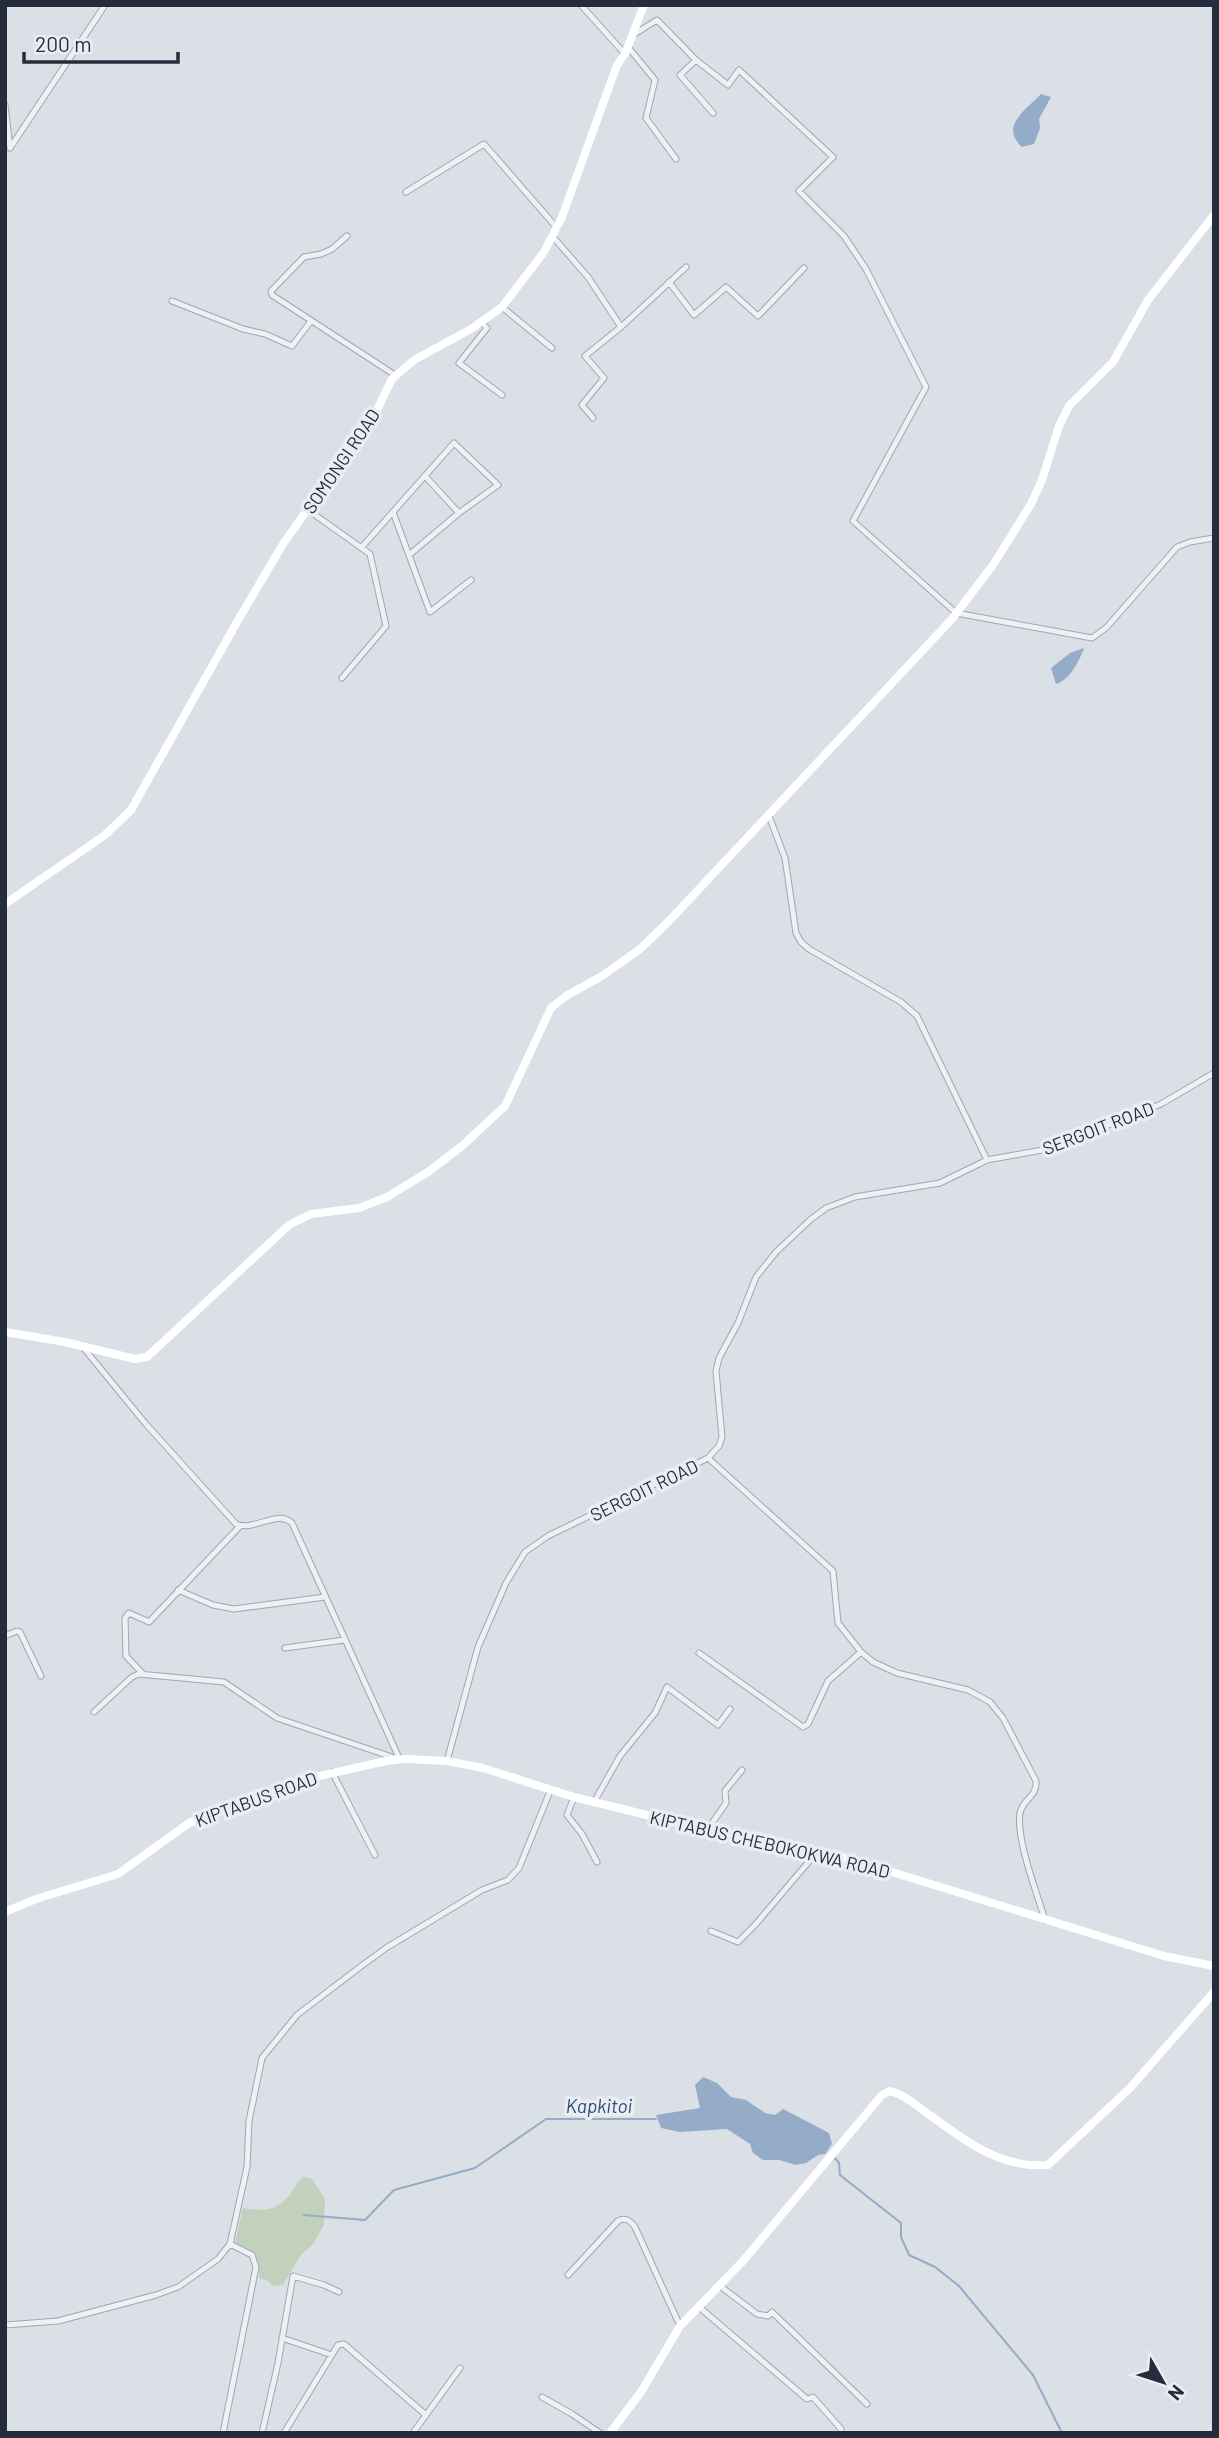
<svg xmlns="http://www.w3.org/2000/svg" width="1219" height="2438" viewBox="0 0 1219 2438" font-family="Barlow,sans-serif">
<rect width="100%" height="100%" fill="#dbdfe6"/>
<path fill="#c1d1bc" d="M304 2177 312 2179 325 2199 324 2225 313 2244 300 2256 283 2285 273 2286 268 2281 259 2278C260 2258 255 2250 235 2243L243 2208C265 2212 280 2211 293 2190 297 2184 297 2181 304 2177Z"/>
<path fill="#94acc8" d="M1041 94 1051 97 1039 119 1040 128 1034 144 1022 147C999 126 1026 110 1041 94Z
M1084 648C1080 660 1069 681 1056 684L1051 668 1070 653Z
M703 2077 717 2083 731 2097 746 2100 765 2113 775 2115 783 2109 829 2133 832 2144 825 2154 818 2155 806 2163 796 2165 779 2160H763L753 2153 750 2144 727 2129 680 2132 661 2128 656 2115 700 2108 695 2085Z"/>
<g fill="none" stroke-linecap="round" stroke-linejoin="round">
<path stroke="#94acc8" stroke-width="2" d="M834 2157 839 2163 840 2175 901 2223V2237L909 2255 935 2267 959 2286 1033 2375 1062 2433
M304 2215 365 2220 394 2190 475 2168 546 2119H656"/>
<defs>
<path id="street" d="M581 5 625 54
M633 35 657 20 696 60 728 85 739 70 833 157 799 191 844 236 866 269 926 387 853 521 956 613 1092 638 1106 628 1177 547 1190 542 1214 538
M628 47 655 80 646 118 676 159
M696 60 680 75 713 113
M5 105 10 148
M10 148 105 5
M406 192 484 144 557 228
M347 236 332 249 321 254 304 257 271 291 272 295 395 375
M553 237 588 277 621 327 585 356 604 378 582 405 593 418
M669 282 694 315 726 287 758 316 804 268
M172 301 243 329 265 334 292 346 311 321
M502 307 552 348
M481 322 487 328 459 363 502 395
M621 327 686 267
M425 476 459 513
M308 510 370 554 386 626 342 678
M393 512 430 612 471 580
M361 548 454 443 498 485 459 513 409 555
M769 816 785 858 796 933 801 942 809 949 901 1002 917 1016 987 1160
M82 1346 145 1423 236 1524C254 1532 277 1509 292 1523L400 1760
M708 1458 833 1571 838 1623 861 1652 873 1662 897 1673 968 1690 990 1702 1003 1718 1036 1781C1037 1798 1023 1798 1020 1813 1016 1840 1037 1893 1045 1920
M178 1590 213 1605 234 1609 325 1597
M5 1636 17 1631 20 1632 41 1676
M285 1648 344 1640
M699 1653 803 1727 808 1724 828 1681 861 1652
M143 1674 126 1656 125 1618 129 1613 149 1622 240 1526
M94 1712 132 1677 139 1674 224 1682 277 1718 398 1759
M447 1761 478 1647 506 1583 525 1552 548 1536 708 1458 719 1446 722 1437 716 1371 719 1358 738 1323 756 1277 776 1252 810 1220 826 1208 855 1197 940 1183 987 1160 1048 1149 1161 1104 1214 1073
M332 1772 375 1855
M574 1797 567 1815 582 1834 597 1862
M594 1802 620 1756 655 1713 667 1687 718 1725 730 1709
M708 1829 726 1803 725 1791 742 1770
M711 1931 738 1942 755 1925 817 1852
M568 2275 618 2221C625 2217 630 2220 635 2227L680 2326
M720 2286 757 2314 768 2316 772 2312 867 2404
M699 2307 807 2399 813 2397 841 2429
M5 2325 58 2321 156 2295 178 2287 218 2259 230 2244 247 2167 249 2121 262 2058 297 2015 360 1967 386 1948 482 1890 508 1880 519 1868 551 1789
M282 2338 332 2355
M542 2397 572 2414 600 2433
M223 2433 256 2267 252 2255 230 2244
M262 2433 278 2363 293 2276 324 2285 339 2292
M284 2433 338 2345 344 2344 426 2415 460 2368
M413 2433 426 2415"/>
</defs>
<use href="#street" stroke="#a1a6b0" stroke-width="7"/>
<use href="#street" stroke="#eef0f5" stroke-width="5"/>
<path stroke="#fff" stroke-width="8" d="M5 904 105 835 131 810 237 622 283 544 374 416 392 379 414 360 471 329 502 307 544 252 562 217 617 65 625 54 644 5
M5 1332 65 1342 135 1359 147 1357 289 1225 311 1214 359 1208 387 1197 428 1172 462 1146 505 1106 551 1008 566 996 602 976 640 949 669 921 952 619 993 565 1031 504 1042 480 1059 426 1069 406 1113 362 1148 300 1214 215
M5 1912 36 1899 118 1874 189 1823 302 1780 386 1761 405 1759 447 1761 483 1768 574 1797 675 1822 850 1859 1164 1956 1214 1966
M610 2433 641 2392 680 2326 743 2261 882 2095 890 2091C904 2094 915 2105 927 2113 964 2140 1000 2169 1048 2165L1130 2088 1214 1992"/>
</g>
<g text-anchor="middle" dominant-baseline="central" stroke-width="7" stroke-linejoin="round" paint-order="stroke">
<g font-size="18" fill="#252d3d" stroke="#eaeef4">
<text transform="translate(341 461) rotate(-56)">SOMONGI ROAD</text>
<text transform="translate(1098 1128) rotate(-21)">SERGOIT ROAD</text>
<text transform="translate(644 1490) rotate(-26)">SERGOIT ROAD</text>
<text transform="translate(256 1799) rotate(-20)">KIPTABUS ROAD</text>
<text transform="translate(770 1844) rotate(13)">KIPTABUS CHEBOKOKWA ROAD</text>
</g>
<g font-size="19" font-style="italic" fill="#2e4b72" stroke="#eaeef4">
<text x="599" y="2105">Kapkitoi</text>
</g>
</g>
<rect width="1219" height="2438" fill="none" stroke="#252d3d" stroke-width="14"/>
<g transform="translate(1163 2382) rotate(129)" stroke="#eaeef4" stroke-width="5" paint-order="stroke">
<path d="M0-5L12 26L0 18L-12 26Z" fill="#252d3d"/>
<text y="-10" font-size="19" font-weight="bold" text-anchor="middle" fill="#252d3d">N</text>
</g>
<path d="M24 52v10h154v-10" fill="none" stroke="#252d3d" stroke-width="3.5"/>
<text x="35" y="52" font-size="21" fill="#252d3d" stroke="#eaeef4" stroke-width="5" paint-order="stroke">200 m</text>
</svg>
